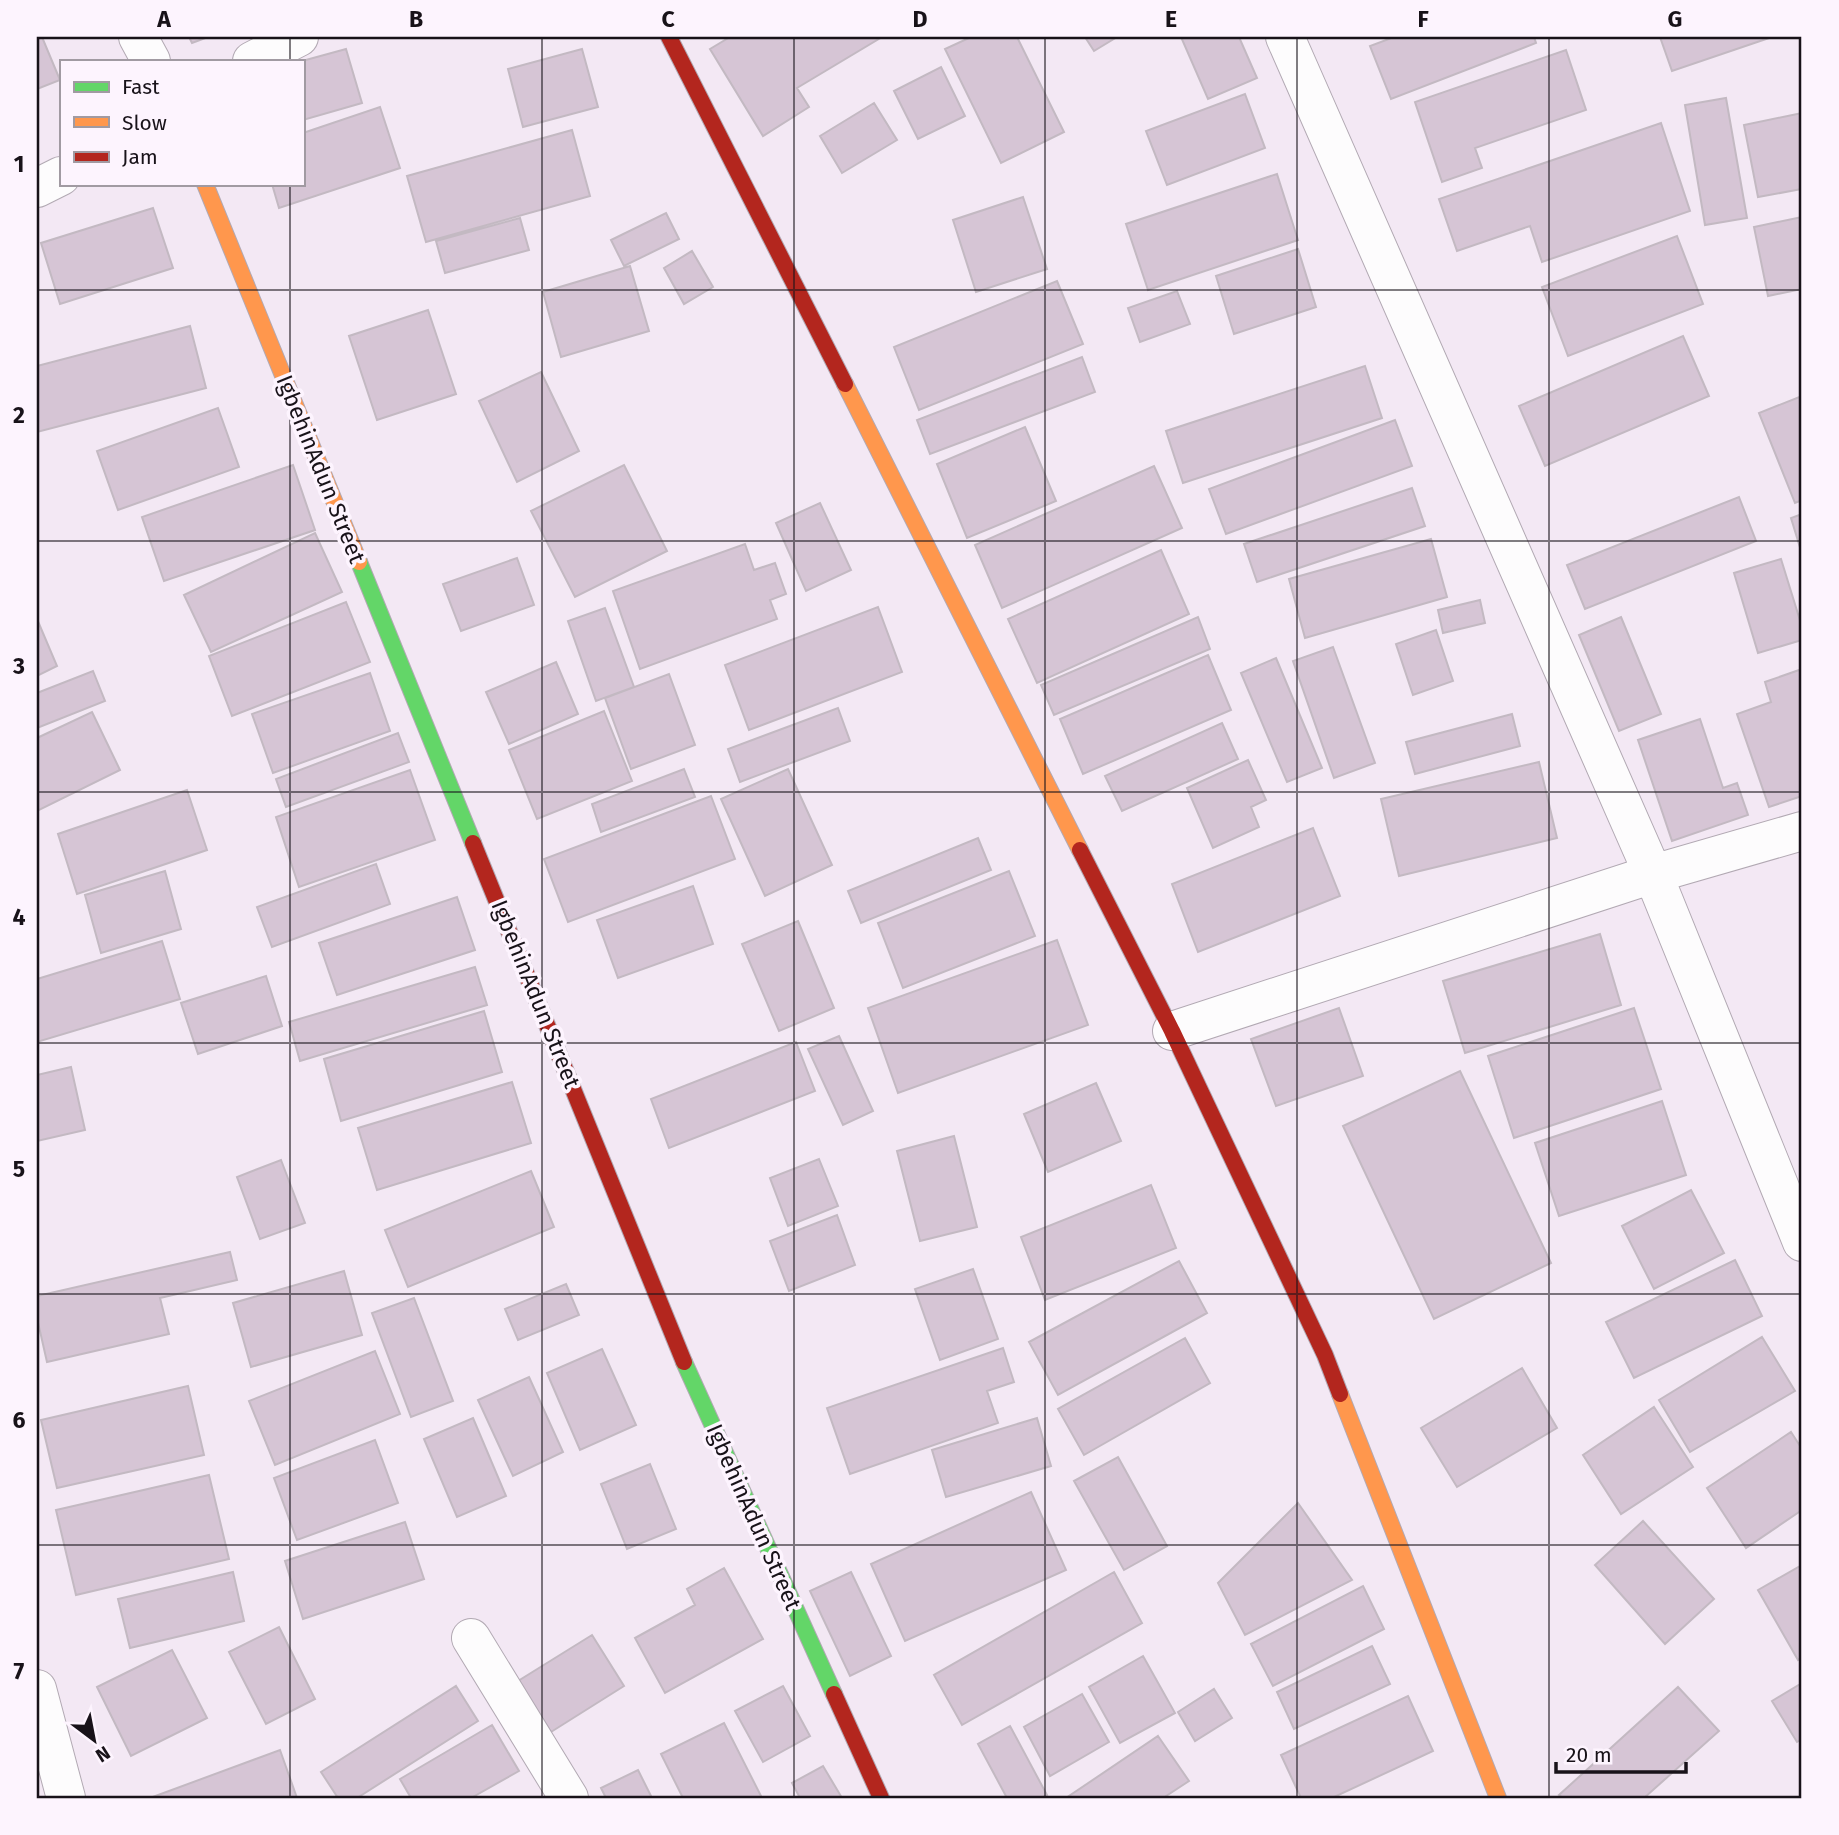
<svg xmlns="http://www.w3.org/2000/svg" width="1839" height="1835" viewBox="0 0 1839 1835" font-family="'Fira Sans',sans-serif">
<rect width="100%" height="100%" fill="#f3e8f4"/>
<path fill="#d6c5d5" stroke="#c3b9c2" stroke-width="2" d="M37 37H42L60 80 37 89Z
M189 37H208L192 43Z
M730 37H882L797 88 809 107 763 136 710 49Z
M971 37H1017L1064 132 1001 163 945 49Z
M1085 37H1117L1094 51Z
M1181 37H1239L1257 78 1208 99Z
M1394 37H1534L1536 43 1391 99 1370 46Z
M1660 37H1772L1672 71Z
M346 49 362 103 303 120 302 61Z
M582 49 598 107 523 127 508 69Z
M1566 50 1586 110 1475 148 1482 168 1442 182 1415 102Z
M941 67 965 116 918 139 894 91Z
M1245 94 1265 148 1167 185 1146 131Z
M1726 98 1747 218 1705 225 1685 105Z
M874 103 897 140 842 173 820 136Z
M380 107 400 168 279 208 272 184H303V133Z
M1802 113V189L1758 197 1744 125Z
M1661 123 1690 211 1542 262 1530 226 1457 251 1439 199Z
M572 130 590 196 426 242 407 176Z
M1277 174 1298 240 1148 290 1126 224Z
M1023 197 1047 269 976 292 953 220Z
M153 208 173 268 60 304 41 243Z
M666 213 679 239 624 266 611 240Z
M1802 217V289L1768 296 1754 227Z
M520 218 529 250 445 273 436 241Z
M1677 236 1703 304 1568 356 1542 287Z
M1298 249 1316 307 1234 334 1216 276Z
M692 251 713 287 684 304 664 268Z
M630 266 649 331 561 357 543 292Z
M1057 281 1083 344 919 410 894 347Z
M1177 291 1190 324 1140 342 1128 308Z
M428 310 456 394 377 420 349 336Z
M190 326 206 388 37 432V366Z
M1683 336 1709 396 1545 466 1519 406Z
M1082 357 1095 392 930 454 917 420Z
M1365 366 1382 418 1183 483 1166 431Z
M541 372 579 451 517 482 479 401Z
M1802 396V500L1795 503 1759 413Z
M218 408 239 467 118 510 97 451Z
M1395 420 1412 466 1226 534 1209 489Z
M1025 427 1056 501 967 538 937 464Z
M293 465 315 530 164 581 142 517Z
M624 465 667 551 575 597 531 511Z
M1154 466 1182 528 1002 608 975 545Z
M1412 488 1425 526 1257 582 1244 544Z
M1739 497 1756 541 1585 609 1567 565Z
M820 503 851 570 806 591 776 523Z
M1802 514V554L1791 518Z
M315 533 342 592 211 652 184 595Z
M1431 539 1447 597 1305 638 1289 579Z
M745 544 754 570 775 563 786 594 770 600 777 619 640 669 613 591Z
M1161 550 1189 614 1037 683 1008 619Z
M517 558 534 605 461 631 443 584Z
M1781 559 1802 627V640L1758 653 1734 573Z
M1480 600 1485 623 1443 633 1438 610Z
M346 602 370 662 232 716 209 656Z
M878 607 902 672 749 730 725 665Z
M605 608 634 687 596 701 568 621Z
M1198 617 1210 649 1054 715 1041 685Z
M1621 617 1661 714 1619 731 1579 635Z
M37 619 57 666 37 676Z
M1436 630 1453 681 1413 695 1396 644Z
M1333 647 1375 763 1334 778 1293 661Z
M1208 655 1231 710 1083 774 1060 719Z
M1276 658 1322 768 1287 782 1241 673Z
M556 662 578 714 509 744 486 692Z
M1802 669V796L1769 807 1737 714 1771 702 1765 682Z
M93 671 105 701 37 728V693Z
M370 673 390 731 273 773 252 714Z
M669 674 695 745 631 769 605 698Z
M838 708 850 741 740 782 728 749Z
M604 711 632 781 537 819 509 750Z
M92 712 120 770 37 811V738Z
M1512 714 1520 746 1415 774 1406 742Z
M1700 719 1723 788 1737 783 1748 815 1672 841 1638 740Z
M1222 723 1238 759 1122 811 1105 776Z
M398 733 409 762 286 807 276 779Z
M1248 760 1266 800 1251 807 1259 827 1213 848 1187 788Z
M1539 762 1557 838 1399 876 1381 799Z
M684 769 695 797 601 832 592 804Z
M788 769 832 865 765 896 721 799Z
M410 770 435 840 299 887 276 817Z
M187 790 207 850 77 894 58 834Z
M711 796 735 859 568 922 544 859Z
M1313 828 1340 896 1198 952 1172 884Z
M978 838 991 870 861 923 848 891Z
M376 864 390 904 272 947 257 907Z
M165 871 181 929 101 953 85 895Z
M1009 871 1035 936 903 988 878 923Z
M693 886 713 944 618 978 597 920Z
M457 897 475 950 337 995 319 943Z
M798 921 834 1008 779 1031 742 944Z
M1600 934 1621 1005 1465 1053 1443 981Z
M1057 940 1088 1025 898 1093 868 1008Z
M162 941 180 999 37 1042V979Z
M475 967 487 1005 300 1061 289 1022Z
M266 976 282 1026 198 1054 181 1003Z
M1339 1008 1363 1076 1276 1106 1251 1039Z
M1634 1008 1661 1089 1514 1138 1488 1056Z
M484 1011 502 1072 341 1121 324 1059Z
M839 1036 873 1111 843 1125 808 1049Z
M796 1042 815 1091 669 1148 651 1099Z
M71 1067 85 1130 37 1141V1075Z
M1460 1071 1551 1263 1434 1319 1343 1126Z
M512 1082 531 1143 377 1190 358 1128Z
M1096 1083 1121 1141 1048 1172 1024 1114Z
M1662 1101 1686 1175 1559 1216 1535 1143Z
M954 1136 977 1227 920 1241 897 1151Z
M819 1159 838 1206 788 1226 770 1178Z
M281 1160 305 1223 260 1239 237 1177Z
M531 1171 554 1227 408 1287 385 1230Z
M1151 1185 1176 1248 1045 1300 1021 1237Z
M1691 1190 1724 1253 1654 1289 1622 1226Z
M837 1215 855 1265 789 1291 770 1241Z
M230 1252 237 1280 160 1298 169 1334 47 1362 37 1318V1296Z
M1735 1260 1762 1316 1634 1378 1606 1322Z
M1179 1261 1207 1313 1058 1395 1029 1342Z
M973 1269 998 1339 940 1360 915 1289Z
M344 1271 362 1335 251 1367 233 1303Z
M566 1284 579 1315 518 1340 505 1309Z
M414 1298 453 1401 411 1417 372 1313Z
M1762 1337 1795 1391 1690 1452 1659 1400Z
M1185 1338 1210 1383 1084 1455 1058 1409Z
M1003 1348 1014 1382 987 1391 998 1423 850 1474 827 1408Z
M602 1349 636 1425 580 1450 547 1373Z
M375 1351 400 1414 275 1465 249 1401Z
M1522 1368 1557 1428 1457 1487 1421 1428Z
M529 1377 563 1452 513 1476 478 1400Z
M188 1386 204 1455 57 1488 41 1420Z
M1654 1407 1693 1467 1621 1514 1583 1455Z
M473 1418 506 1496 457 1517 424 1439Z
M1037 1418 1051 1466 946 1497 932 1450Z
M1791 1432 1802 1449V1510L1746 1548 1707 1488Z
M375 1440 398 1503 297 1540 274 1478Z
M1118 1457 1167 1546 1124 1570 1074 1481Z
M650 1464 676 1529 627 1549 601 1484Z
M209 1475 229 1559 76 1595 56 1510Z
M1031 1492 1066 1570 905 1641 871 1564Z
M1298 1503 1352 1580 1245 1635 1218 1583Z
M1643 1521 1714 1599 1665 1644 1595 1565Z
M405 1522 424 1579 303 1619 285 1561Z
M1802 1565V1657L1798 1660 1758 1590Z
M724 1568 763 1639 665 1693 635 1638 695 1605 687 1589Z
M233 1572 244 1621 130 1648 118 1599Z
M851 1572 891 1656 850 1676 810 1591Z
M1114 1572 1142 1623 962 1725 934 1675Z
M1363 1586 1384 1629 1273 1686 1251 1644Z
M279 1627 315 1699 266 1724 229 1652Z
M592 1635 624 1686 551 1732 518 1681Z
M1372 1646 1390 1684 1294 1729 1277 1692Z
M172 1650 207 1718 131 1756 97 1687Z
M1143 1656 1175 1713 1120 1743 1089 1687Z
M1802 1683V1739L1797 1742 1772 1701Z
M456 1686 478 1721 357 1798H338L321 1772Z
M783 1686 810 1736 763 1762 735 1711Z
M1678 1687 1719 1731 1644 1798H1563L1559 1795Z
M1214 1689 1232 1718 1195 1741 1178 1712Z
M1082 1694 1109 1742 1050 1776 1024 1727Z
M1408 1696 1433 1751 1332 1798H1301L1281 1755Z
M724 1723 762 1798H683L661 1754Z
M492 1725 519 1771 471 1798H411L400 1779Z
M1010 1726 1047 1795 1041 1798H1007L978 1744Z
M1158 1736 1189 1781 1163 1798H1066Z
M280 1750 297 1798H150Z
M823 1766 842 1798H800L792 1783Z
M638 1770 652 1798H606L601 1788Z"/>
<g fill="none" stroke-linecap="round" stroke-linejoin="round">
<defs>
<path id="street" d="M138 37 151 61
M1285 37 1653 874 1802 1242
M252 61 299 37
M37 188 61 176
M1172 1031 1653 874 1802 831
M471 1638 569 1798
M37 1689 66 1798"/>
<path id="fast" d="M359 562 473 843
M684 1362 834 1694"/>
<path id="slow" d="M205 184 359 562
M845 384 1080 850
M1340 1394 1498 1798"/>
<path id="jam" d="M669 37 845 384
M473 843 684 1362
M1080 850 1172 1031 1325 1355 1340 1394
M834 1694 881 1798"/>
</defs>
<use href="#street" stroke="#b2a9b3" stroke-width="40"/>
<use href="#fast" stroke="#b2a9b3" stroke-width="18"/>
<use href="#slow" stroke="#b2a9b3" stroke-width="18"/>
<use href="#jam" stroke="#b2a9b3" stroke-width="18"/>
<use href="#street" stroke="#fdfcfd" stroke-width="38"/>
<use href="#fast" stroke="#63d668" stroke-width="16"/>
<use href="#slow" stroke="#ff974d" stroke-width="16"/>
<use href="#jam" stroke="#b3261e" stroke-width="16"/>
</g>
<path fill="none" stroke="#181219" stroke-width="2" stroke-opacity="0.55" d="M290 37V61M542 37V1798M794 37V1798M1045 37V1798M1297 37V1798M1549 37V1798M290 184V1798M37 290H1802M37 541H1802M37 792H1802M37 1043H1802M37 1294H1802M37 1545H1802"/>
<g text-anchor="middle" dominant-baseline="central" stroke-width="7" stroke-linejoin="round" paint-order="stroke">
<g font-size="23" fill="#181219" stroke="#fdf4fe">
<text transform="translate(321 469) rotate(68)">IgbehinAdun Street</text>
<text transform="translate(536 994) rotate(68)">IgbehinAdun Street</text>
<text transform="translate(754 1517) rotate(66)">IgbehinAdun Street</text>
</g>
</g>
<rect width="1839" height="1835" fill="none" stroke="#fdf4fe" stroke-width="77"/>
<rect x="60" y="60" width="245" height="126" fill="#fdf4fe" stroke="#a19aa2" stroke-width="2"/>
<rect x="74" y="82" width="35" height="10" fill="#63d668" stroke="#a19aa2" stroke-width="2"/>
<text x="122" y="94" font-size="21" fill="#181219">Fast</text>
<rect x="74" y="117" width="35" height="10" fill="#ff974d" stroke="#a19aa2" stroke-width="2"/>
<text x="122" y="130" font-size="21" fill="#181219">Slow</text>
<rect x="74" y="152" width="35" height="10" fill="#b3261e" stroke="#a19aa2" stroke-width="2"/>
<text x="122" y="164" font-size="21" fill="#181219">Jam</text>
<g transform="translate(94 1740) rotate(148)" stroke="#fdf4fe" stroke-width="5" paint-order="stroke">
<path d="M0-5L12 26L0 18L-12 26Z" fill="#181219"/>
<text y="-10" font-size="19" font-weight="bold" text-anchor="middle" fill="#181219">N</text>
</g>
<path d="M1556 1762v10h130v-10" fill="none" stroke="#181219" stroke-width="3.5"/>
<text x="1566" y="1762" font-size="21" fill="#181219" stroke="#fdf4fe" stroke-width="5" paint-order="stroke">20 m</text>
<rect x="38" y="38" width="1762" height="1759" fill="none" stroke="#181219" stroke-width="2.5"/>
<g font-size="23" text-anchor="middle" font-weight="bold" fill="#181219">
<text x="164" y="27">A</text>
<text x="416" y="27">B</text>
<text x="668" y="27">C</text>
<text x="920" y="27">D</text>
<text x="1171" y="27">E</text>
<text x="1423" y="27">F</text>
<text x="1675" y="27">G</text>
<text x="19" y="172">1</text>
<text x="19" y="423">2</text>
<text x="19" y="674">3</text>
<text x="19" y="925">4</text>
<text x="19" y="1177">5</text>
<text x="19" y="1428">6</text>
<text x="19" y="1679">7</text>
</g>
</svg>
